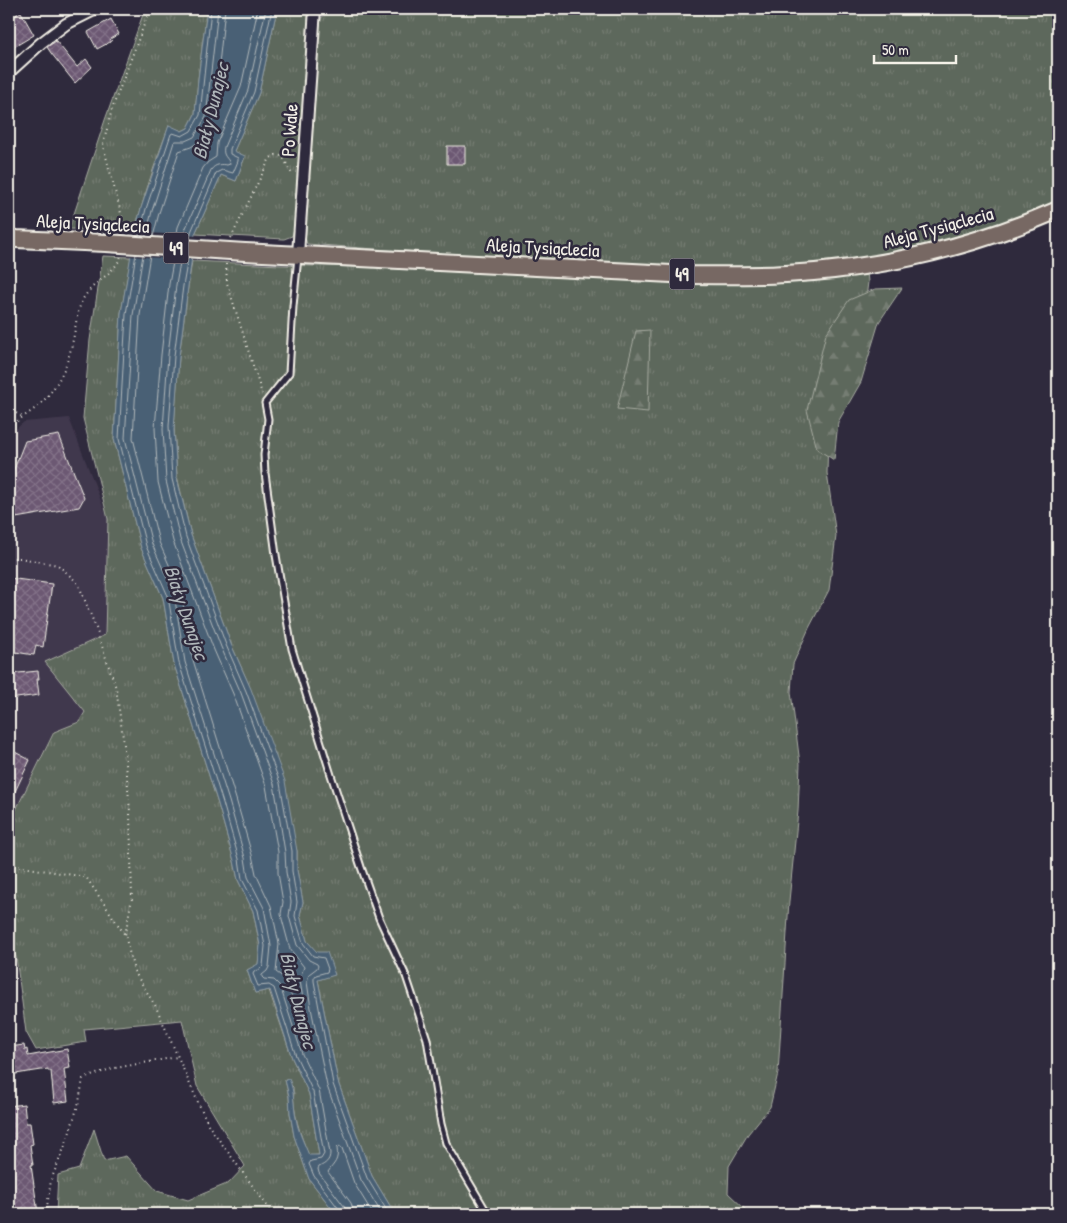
<svg xmlns="http://www.w3.org/2000/svg" width="1067" height="1223" viewBox="0 0 1067 1223" font-family="'Patrick Hand',sans-serif">
<defs>
<pattern id="grass-tufts" width="24" height="20" patternUnits="userSpaceOnUse" patternTransform="scale(1.25)"><rect width="24" height="20" fill="#5d675b"/><path d="M3 7l-1-3M5 7V3M7 7l1-3M15 17l-1-3M17 17v-4M19 17l1-3" fill="none" stroke="#757d73"/></pattern>
<pattern id="forest-firs" width="22" height="20" patternUnits="userSpaceOnUse" patternTransform="scale(1.25)"><rect width="22" height="20" fill="#5d675b"/><path d="M5 1l3.5 6h-7zM16 11l3.5 6h-7z" fill="#757d73"/></pattern>
<pattern id="building-cross-hatch" width="8" height="8" patternUnits="userSpaceOnUse" patternTransform="scale(1.25)"><rect width="8" height="8" fill="#6c5973"/><path d="M0 0l8 8M0 8l8-8" fill="none" stroke="#827187"/></pattern>
</defs>
<rect width="100%" height="100%" fill="#2f2a3d"/>
<filter id="ink" filterUnits="userSpaceOnUse"><feTurbulence type="fractalNoise" baseFrequency=".02" numOctaves="2"/><feDisplacementMap in="SourceGraphic" scale="10" xChannelSelector="R" yChannelSelector="G"/><feConvolveMatrix kernelMatrix="1 2 1 2 8 2 1 2 1" color-interpolation-filters="sRGB"/></filter>
<g filter="url(#ink)">
<path fill="#41384d" d="M69 418 108 519 105 635 85 712 79 722 53 732 9 826V435L24 422Z"/>
<path fill="url(#grass-tufts)" stroke="#a8aca2" d="M145 9H207L198 79 195 114 188 128 182 131 169 126C156 160 144 195 135 231L69 229 105 120Z
M277 9H311L295 225 292 236 284 239 195 234 221 175 236 181 245 157 234 151 259 93Z
M396 9H1058V201L1024 216 942 241 862 258 780 267 672 266 430 253 307 244 304 234 311 129 320 19 326 14 395 10Z
M103 256 131 257 121 313 114 439 141 548 163 598 174 664 218 804 234 861 238 880 253 911 260 946 258 965 247 970 255 993 269 990 292 1058 309 1094 319 1155 309 1156C299 1132 293 1113 293 1087L285 1080 289 1096 290 1113 294 1136 309 1179 336 1214H56L58 1175 79 1169 94 1129 104 1161 126 1156 157 1191 188 1200 229 1183 245 1166 197 1086 182 1020 84 1029 86 1042 36 1050 26 1032 16 957 9 946V824L54 732 79 722 85 712 45 662 105 635 108 519 83 418 90 340Z
M192 261 280 265 467 270 616 279 737 282 867 272 868 282 865 306 829 397 827 473 836 536 829 590 809 628 793 664 791 692 800 764 798 811 789 901 778 1073 770 1107 748 1134 729 1166 728 1193 747 1211 749 1214H395L372 1176 338 1082 318 980 335 974 307 941 300 915 303 902 297 870V851L249 685 231 644 191 535 177 476 174 426 179 357 188 287Z"/>
<path fill="url(#forest-firs)" stroke="#a8aca2" d="M902 288 879 322 861 382 838 422 834 460 817 449 807 410 826 334 849 300 875 289Z
M650 330 648 412 617 409 636 331Z"/>
<path fill="#4a6175" stroke="#8e9ba3" d="M207 9H277L259 93 234 151 245 156 236 181 221 175 195 234 188 287 179 357 174 430 177 478 191 535 231 644 251 689 285 781 297 851V870L303 902 300 915 307 941 317 952H327L335 975 318 980 338 1082 372 1176 395 1214H336L309 1179 294 1136 290 1113 289 1096 285 1080 289 1079C295 1091 293 1105 296 1118 298 1131 304 1143 309 1155H319L309 1094 292 1058 270 990 255 993 247 970 258 964 260 945 253 911 238 880 234 861 218 804 174 664 163 598 141 548 114 439 121 313 135 231 141 208 169 125 182 131 188 128 195 114 198 79Z"/>
<path fill="#2f2a3d" d="M132 232 198 236 195 260 129 256Z"/>
<g fill="none" stroke-linecap="round" stroke-linejoin="round">
<path stroke="#b0b7ba" stroke-width="1" d="M139 236 146 209 171 134 173 133 182 136 191 131 200 115 211 9
M146 236 152 211 174 142 176 141H185L194 137 206 117 218 9
M153 237 159 213 179 151 191 147 200 141 213 120 225 9
M176 238 178 227 203 168 208 162 216 157 217 143 241 87 258 9
M184 239 185 230 211 170C215 164 221 164 227 165L230 164C228 157 222 157 224 147L248 90 266 9
M190 239 191 232 216 173 222 170 233 173 238 161V158L230 154V149L254 92 272 9
M136 254 126 314 119 439 146 546 168 596 179 663 223 803 239 859 242 879 258 910 265 946 263 966 260 969 254 972 253 974 258 986 269 985 274 988 296 1056 313 1092 324 1154 321 1159 311 1161 309 1164 314 1176 339 1209 340 1214
M143 255 133 315 125 438 152 544 174 594 185 662 229 801 245 858 248 877 264 908 271 946 269 967 267 971 262 975V977L264 979 274 980 280 986 302 1054 319 1090 330 1153C330 1161 325 1164 319 1167L318 1169 319 1173 344 1206 346 1214
M150 255 140 315 133 438 159 542 181 592 193 660 236 799 252 855 256 874 271 906 279 944 276 972 283 977 287 982 304 1035 307 1037 309 1034 300 981 301 975 304 967 290 949 282 919 281 914 283 902 278 873V852L266 786 234 696 214 650 173 541 158 482 155 428 161 355 169 284 174 257
M181 257 176 285 168 355 163 429 166 481 180 539 221 647 241 693 274 784 285 852 286 872 291 902 289 916 297 945 309 960 317 964 318 966 317 968 309 974 307 982 311 1008 327 1086 361 1180 382 1214
M188 258 183 286 174 356 169 426 172 479 186 537 226 645 246 691 280 783 292 851V871L297 902 295 916 303 943 313 956 324 958 328 969 327 972 316 975 314 978V981L333 1084 367 1178 389 1214
M354 1214 351 1203 328 1172C334 1163 339 1161 337 1148L339 1146 342 1148 354 1183 373 1214"/>
</g>
<path fill="url(#building-cross-hatch)" stroke="#f4f1e8" d="M21 12 34 35 9 50V19Z
M111 19 119 34 110 39 112 41 97 49 88 32Z
M56 41 77 67 86 59 92 67 75 83 51 53 47 47Z
M447 146H465V164H447Z
M59 435 84 498 79 507 10 519 9 510V482L25 441Z
M9 578 52 584 43 647 36 645 34 655 9 651Z
M38 671 39 679H37L39 695 9 699V674Z
M13 751 30 760 9 804V758Z
M24 1045 25 1050 27 1049 28 1056 67 1049 70 1068 64 1069 68 1101 54 1103 51 1071H48V1069L9 1075V1047Z
M24 1104 26 1123H30L33 1144 30 1145 33 1165H31L38 1213 15 1214 9 1172V1106Z"/>
<g fill="none" stroke-linecap="round" stroke-linejoin="round">
<defs>
<path id="lane" d="M298 257 293 306 289 373 265 403 268 419 264 455 265 473 276 555 292 649 331 775 361 867 379 918 406 976 427 1039 441 1124 446 1143 488 1214"/>
<path id="street" d="M9 72 41 43 66 24 96 9
M298 254 315 9"/>
<path id="primary" d="M9 237 16 239 106 243
M245 252 691 275C723 275 755 276 786 274 880 269 972 247 1058 210"/>
</defs>
<use href="#lane" stroke="#f4f1e8" stroke-width="9"/>
<use href="#street" stroke="#f4f1e8" stroke-width="14"/>
<use href="#primary" stroke="#f4f1e8" stroke-width="20"/>
<path stroke="#f4f1e8" stroke-width="2" stroke-dasharray="1 4" stroke-linecap="butt" d="M123 232 122 217 103 145 112 109 150 9
M231 238 270 158 276 155 282 156 285 161 292 174
M226 264 227 283 262 394
M9 407 10 410 23 417
M9 427C18 420 28 414 37 407 56 390 67 368 72 344 76 329 76 312 83 299 92 282 115 274 121 256
M9 558H20L58 565 78 583 96 628 116 688 125 752 130 811 132 898 125 935
M9 865 86 877 125 935 134 971 156 1007 192 1089 209 1126 273 1214
M46 1214 51 1180 67 1141 79 1102 83 1079 110 1069 177 1057"/>
<use href="#lane" stroke="#2f2a3d" stroke-width="5"/>
<use href="#street" stroke="#2f2a3d" stroke-width="10"/>
<use href="#primary" stroke="#776864" stroke-width="16"/>
<defs>
<path id="primary-bridge" d="M106 243 245 252"/>
</defs>
<use href="#primary-bridge" stroke="#f4f1e8" stroke-width="20" stroke-linecap="butt"/>
<use href="#primary-bridge" stroke="#776864" stroke-width="16"/>
</g>
</g>
<g text-anchor="middle" dominant-baseline="central" stroke-width="5" stroke-linejoin="round" paint-order="stroke">
<g fill="#2f2a3d" stroke="#b9b5b5" stroke-width="1">
<rect x="163.5" y="232.5" width="25" height="31" rx="4"/>
<rect x="669.5" y="258.5" width="25" height="31" rx="4"/>
</g>
<g font-size="18" font-weight="bold" fill="#f4f1e8">
<text x="176" y="248">49</text>
<text x="682" y="274">49</text>
</g>
<g font-size="19" fill="#f4f1e8" stroke="#2f2a3d">
<text transform="translate(289 130) rotate(-86)">Po Wale</text>
<text transform="translate(93 223) rotate(3)">Aleja Tysiąclecia</text>
<text transform="translate(938 227) rotate(-15)">Aleja Tysiąclecia</text>
<text transform="translate(543 247) rotate(3)">Aleja Tysiąclecia</text>
</g>
<g font-size="20" font-style="italic" fill="#b0b7ba" stroke="#2f2a3d">
<text transform="translate(210 111) rotate(-76)">Biały Dunajec</text>
<text transform="translate(187 612) rotate(71)">Biały Dunajec</text>
<text transform="translate(299 1000) rotate(76)">Biały Dunajec</text>
</g>
</g>
<rect width="1067" height="1223" fill="none" stroke="#2f2a3d" stroke-width="30"/>
<rect x="15" y="15" width="1037" height="1193" fill="none" stroke="#f4f1e8" stroke-width="2" filter="url(#ink)"/>
<path d="M874 55v8h82v-8" fill="none" stroke="#f4f1e8" stroke-width="2.5"/>
<text x="882" y="55" font-size="15" fill="#f4f1e8" stroke="#2f2a3d" stroke-width="4" paint-order="stroke">50 m</text>
</svg>
